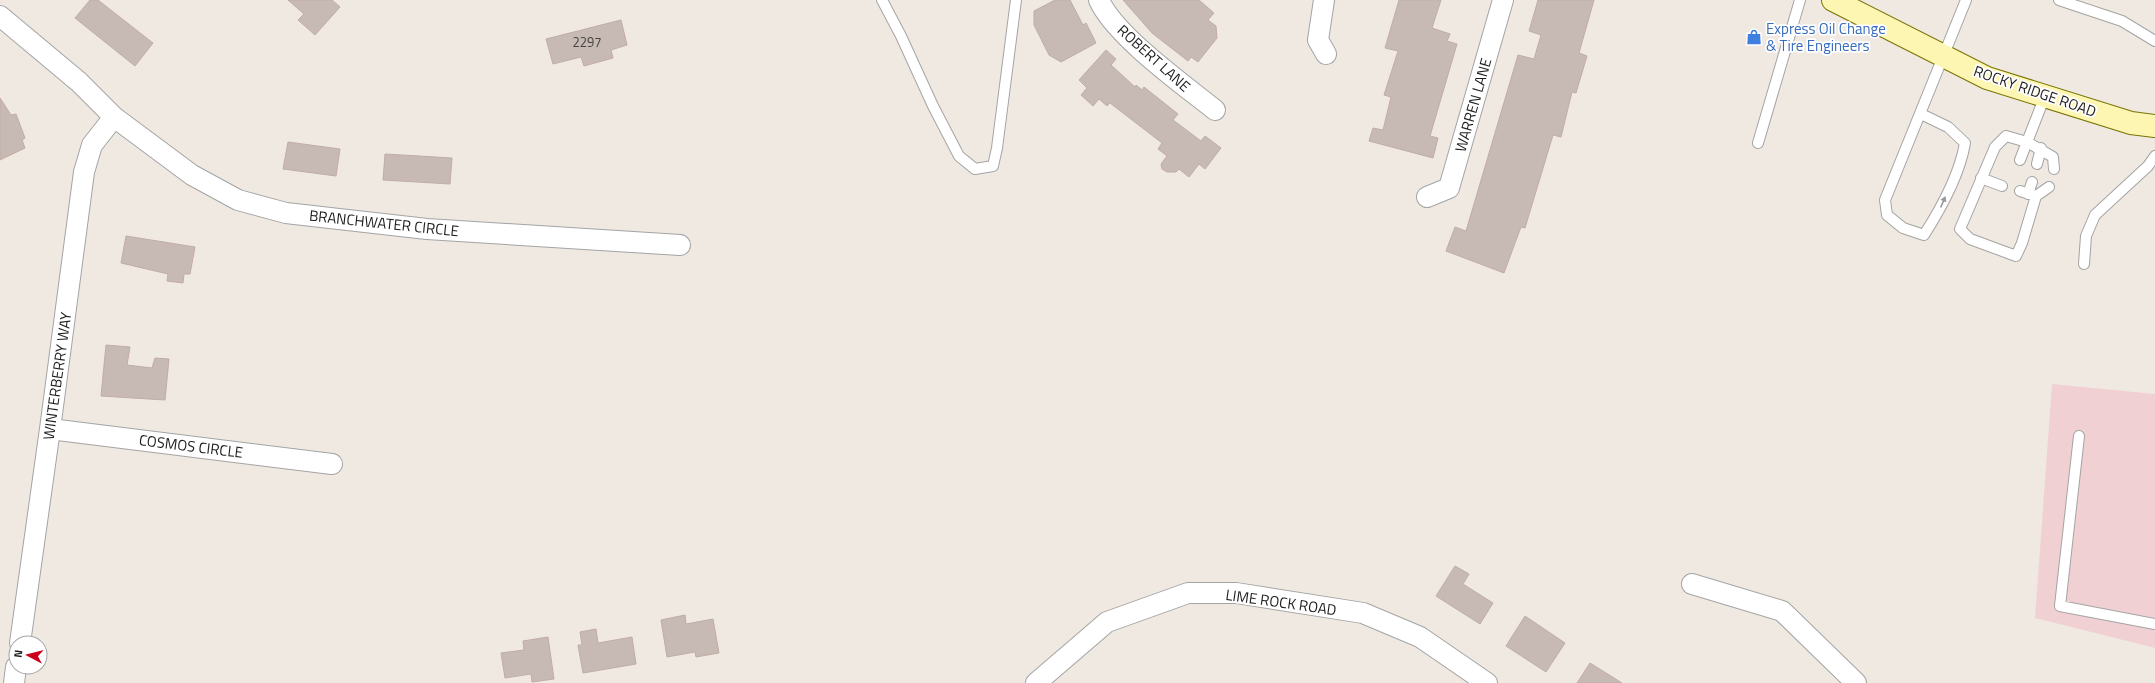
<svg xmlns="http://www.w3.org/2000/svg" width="2155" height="683" viewBox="0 0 2155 683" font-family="'Titillium Web',sans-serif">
<rect width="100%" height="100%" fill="#efe9e2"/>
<path fill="#f1d0d3" d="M2052 384 2155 394V648L2035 618Z"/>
<path fill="#c7bab5" stroke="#c1ada4" d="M90 0H98L153 43 135 66 75 18Z
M288 0H332L340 7 315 35 298 20 304 14Z
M1055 0H1070L1083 25 1086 23 1096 43 1061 62 1049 55 1034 25V11Z
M1123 0H1199L1214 13 1208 20 1216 26 1217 38 1198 62 1191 57 1188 61 1152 33Z
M1399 0H1441L1432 28 1450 34 1447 41 1457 44 1430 136 1438 138 1433 158 1369 141 1373 128 1383 130 1391 97 1384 95 1398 51 1385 48Z
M1538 0H1594L1579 53 1587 56 1576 93 1572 92 1561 137 1553 135 1525 228 1521 227 1504 273 1446 251 1455 227 1466 231 1518 55 1534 59 1541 35 1529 31Z
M621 20 627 45 611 50 613 58 584 66 581 57 553 64 546 39Z
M1106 50 1116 59 1111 65 1135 87 1136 85 1142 90 1144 87 1178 114 1173 120 1201 141 1205 136 1221 148 1205 169 1199 164 1189 177 1179 169 1176 172H1167L1162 169 1161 164 1167 156 1158 149 1162 143 1110 103 1107 106 1099 99 1093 106 1081 95 1087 88 1079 80Z
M0 98 11 115 16 114 25 138 22 140 25 148 0 160Z
M288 142 340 149 336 176 283 169Z
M385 154 452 158 450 184 383 180Z
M126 236 195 247 190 274H184L183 283 167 281 168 274 121 263Z
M106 345 130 347 127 365 152 368 155 358 169 359 165 400 101 396Z
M1455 566 1469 574 1463 584 1493 603 1480 624 1436 596Z
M685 615 686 624 713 619 719 653 696 657 695 652 667 657 661 620Z
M1525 616 1565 643 1546 672 1506 646Z
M596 629 598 643 632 637 636 664 583 673 578 645H582L580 632Z
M548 637 554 679 532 682 531 674 505 678 501 653 524 650 523 641Z
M1590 663 1622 683H1577Z"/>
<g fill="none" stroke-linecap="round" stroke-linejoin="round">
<defs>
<path id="lane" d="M882 0 901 36 933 106 959 156 975 169 993 166 997 148 1016 0
M2059 0 2122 21 2155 41
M1921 114 1948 127 1965 143C1960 173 1940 210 1924 235L1903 228 1887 215 1885 200 1966 0
M1758 143 1800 0
M2020 160 2027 142 2053 157 2054 169
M2037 164 2041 148
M1981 178 2002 186
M2020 191 2036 196 2022 243 2016 256 1970 239 1960 229 1995 147 2006 136 2027 142 2045 96
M2028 194 2032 182
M2036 196 2049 187
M2084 264 2086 236 2095 215 2148 166 2155 156
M2079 436 2060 606 2155 624"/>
<path id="street" d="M1099 0C1115 36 1184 85 1215 110
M1324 0 1318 40 1326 54
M0 16 79 82 114 117 192 175 238 200 286 213 427 229 680 245
M1427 197 1449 188 1503 0
M50 429 332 464
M1692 584 1782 611 1856 683
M20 643 50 429 84 172 92 145 114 117
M14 683 16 667
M1036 683 1107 622 1188 593H1236L1363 613 1420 637 1487 683"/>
<path id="secondary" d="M1833 0 1987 78 2131 123 2155 126"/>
</defs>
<use href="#lane" stroke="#a4a4a4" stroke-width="12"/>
<use href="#street" stroke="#a4a4a4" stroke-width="22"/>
<use href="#secondary" stroke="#787400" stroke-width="24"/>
<use href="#lane" stroke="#fff" stroke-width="10"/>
<use href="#street" stroke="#fff" stroke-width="20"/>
<use href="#secondary" stroke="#fdf6b2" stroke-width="22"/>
</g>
<defs><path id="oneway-solid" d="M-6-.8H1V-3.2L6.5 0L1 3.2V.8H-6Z"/></defs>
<use fill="#999" href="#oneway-solid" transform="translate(1943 202) rotate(-67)"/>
<defs>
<symbol id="shop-bare" viewBox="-9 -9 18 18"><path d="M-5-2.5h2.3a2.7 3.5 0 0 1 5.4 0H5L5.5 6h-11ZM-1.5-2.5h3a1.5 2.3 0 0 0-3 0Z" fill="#3f7fe0" stroke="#fff" stroke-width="2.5" paint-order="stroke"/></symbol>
</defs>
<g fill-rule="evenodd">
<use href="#shop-bare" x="1743" y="26" width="22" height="22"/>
</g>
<g text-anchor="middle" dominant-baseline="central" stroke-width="3.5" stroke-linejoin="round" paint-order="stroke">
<g font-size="13" fill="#484443">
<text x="587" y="42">2297</text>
</g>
<g font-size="15" fill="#366cbe" stroke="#fff" text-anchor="start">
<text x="1766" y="28">Express Oil Change<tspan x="1766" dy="17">&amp; Tire Engineers</tspan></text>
</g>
<g font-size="15" fill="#1d1d1d" stroke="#fff">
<text transform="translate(1154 58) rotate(42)">ROBERT LANE</text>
<text transform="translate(2035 91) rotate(19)">ROCKY RIDGE ROAD</text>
<text transform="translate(1473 105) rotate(-74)">WARREN LANE</text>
<text transform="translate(384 223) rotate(6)">BRANCHWATER CIRCLE</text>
<text transform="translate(57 376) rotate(-82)">WINTERBERRY WAY</text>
<text transform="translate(191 446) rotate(7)">COSMOS CIRCLE</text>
<text transform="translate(1281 602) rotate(8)">LIME ROCK ROAD</text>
</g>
</g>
<g transform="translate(28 655) rotate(277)"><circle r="19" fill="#ffffff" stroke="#a5a5a5"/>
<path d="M0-3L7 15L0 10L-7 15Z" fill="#ca001d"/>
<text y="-6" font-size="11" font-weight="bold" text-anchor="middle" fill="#1d1d1d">N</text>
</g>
</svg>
